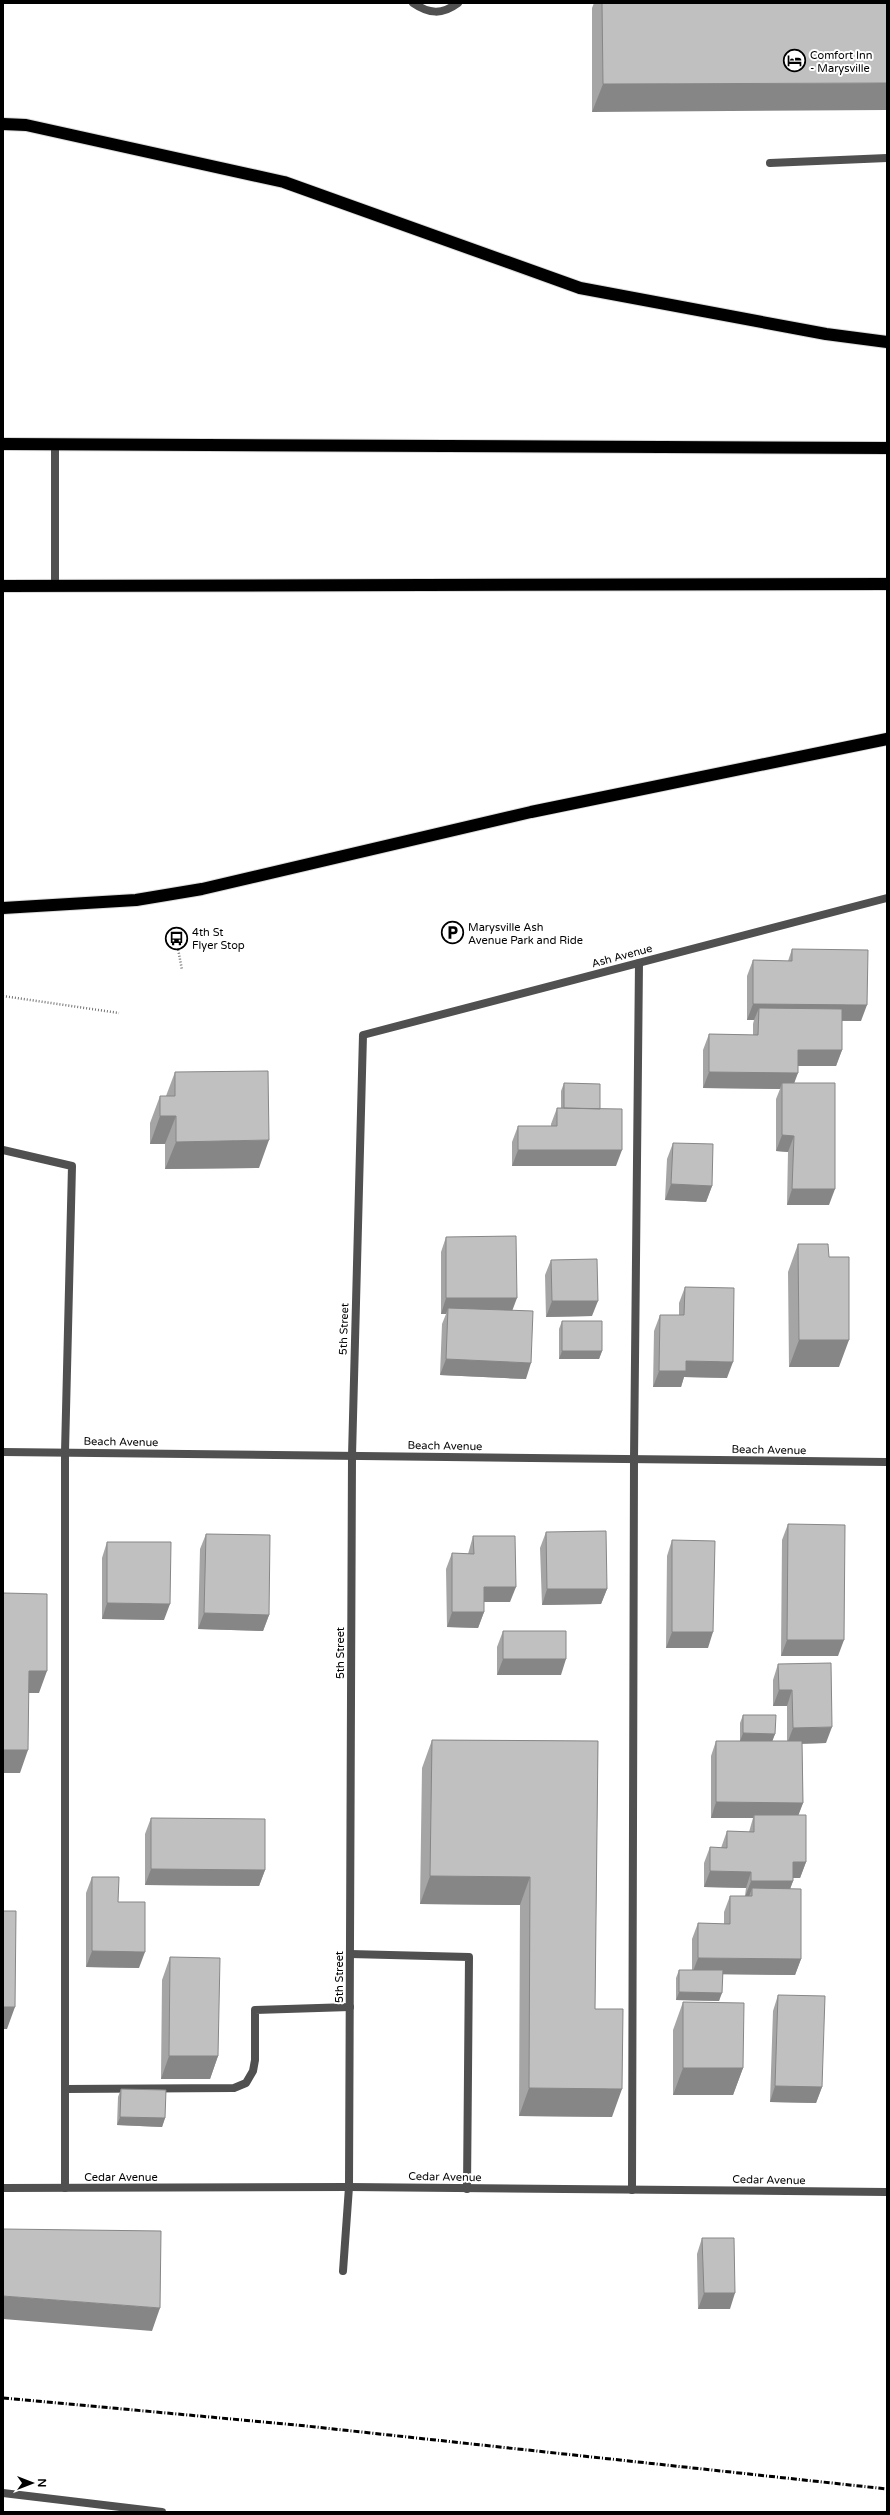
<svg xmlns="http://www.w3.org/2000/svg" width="890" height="2515" viewBox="0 0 890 2515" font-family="'Varela Round',sans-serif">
<rect width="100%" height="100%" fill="#fff"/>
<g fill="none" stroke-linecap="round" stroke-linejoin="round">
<defs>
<path id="motorway" d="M3 124 26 125 284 182 580 288 826 334 887 342
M3 444 887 448
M3 586 887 584
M3 908 136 900 202 889 531 812 887 739"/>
</defs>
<use href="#motorway" stroke="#dbdbdb" stroke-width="14"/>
<path stroke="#727272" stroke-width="2.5" stroke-dasharray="1 2" stroke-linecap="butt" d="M176 938 182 970
M3 996 119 1013"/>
<path stroke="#505050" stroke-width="8" d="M413 3C429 14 442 15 458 3
M770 163 887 158
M55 444V586
M3 1150 72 1166 65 1452V2188
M350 1954 469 1957 467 2189
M65 2089 234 2088 246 2083 253 2071 255 2060V2010L350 2007
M632 2190 634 1459 639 963
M3 2493 162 2512"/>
<path stroke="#505050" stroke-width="8" d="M343 2271 349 2187 352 1456 363 1035 887 898"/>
<path stroke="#505050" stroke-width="8" d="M3 1452 887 1462
M3 2188 349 2187 887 2192"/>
<use href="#motorway" stroke="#000" stroke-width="12"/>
<path stroke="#000" stroke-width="3" stroke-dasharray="6 2 1 2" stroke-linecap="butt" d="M3 2398 297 2425 887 2489"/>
</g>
<path fill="#a5a5a5" d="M594 3H887L592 112V8Z
M792 949 861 1021H842V1050L836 1066H798L794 1083 829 1205H787L788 1152 776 1151V1099L780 1089 703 1088V1050L709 1034 753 1035V1024L754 1020H747V976L753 960 788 961Z
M175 1072 259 1168 165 1169V1144H150V1123L160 1096H166Z
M564 1083 600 1109 616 1166H512V1142L518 1126H551V1124L557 1108H561V1091Z
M673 1143 712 1186 706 1202 665 1200 667 1159Z
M446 1237 512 1311 526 1379 440 1375 442 1324 446 1314H441V1252Z
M798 1244 839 1367H789L788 1272Z
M551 1260 592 1316 546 1317 545 1275Z
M685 1287 727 1378 684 1377 681 1387H653L654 1331 660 1315H679V1303Z
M562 1321 602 1351 599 1359H559V1329Z
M788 1524 838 1656H781L782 1540Z
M546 1532 607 1589 601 1604 542 1605 540 1548Z
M206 1534 269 1615 263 1631 198 1629 200 1549Z
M473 1536 510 1602H484V1612L478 1628 447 1627 446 1569 452 1553 468 1554Z
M672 1540 708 1648H666L667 1556Z
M107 1542 164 1620 102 1619V1558Z
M503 1631 561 1675H497V1647Z
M778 1664 826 1743 802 1744 803 1803 798 1815 806 1862 800 1878H793V1881L790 1889 801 1959 795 1975 723 1974 719 2001 676 2000V1978L679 1970H692V1939L698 1923 724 1924V1912L730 1896H745L746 1888 704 1887V1863L710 1847 721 1848 727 1831 749 1832 753 1818H711V1756L716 1741H740V1723L743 1715 775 1734 772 1741H787V1706H773V1680Z
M432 1740 598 1741 595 2009 612 2117 519 2116 520 1905 420 1904 422 1768Z
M151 1818 265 1870 259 1886 145 1885V1834Z
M92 1877 118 1902 139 1968 86 1967V1893Z
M170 1957 218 2056 210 2079H161L162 1980Z
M778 1995 822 2087 816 2103 770 2102 773 2011Z
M683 2002 743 2068 733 2095H673V2030Z
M121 2089 165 2118 162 2127 117 2125 118 2097Z
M702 2238 730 2309H698L697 2254Z"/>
<path fill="#868686" d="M887 83V110L592 112 603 84Z
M753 1004 867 1005 861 1021 758 1020 759 1008 754 1020H747Z
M798 1050H842L836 1066H792Z
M709 1072 798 1073 792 1089 782 1083 780 1089 703 1088Z
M160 1116H176L165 1144H150Z
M782 1135 794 1136 788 1152 776 1151Z
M269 1140 259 1168 165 1169 176 1142Z
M518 1150H622L616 1166H512Z
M671 1184 712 1186 706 1202 665 1200Z
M792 1189H835L829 1205H787Z
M446 1298H517L511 1314 448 1308 446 1314H441Z
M552 1301H598L592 1316 546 1317Z
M799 1340H849L839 1367H789Z
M562 1351H602L599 1359H559Z
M446 1359 531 1363 526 1379 440 1375Z
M686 1361 733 1362 727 1378 684 1377 681 1387H653L659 1371Z
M484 1587H516L510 1602H478Z
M547 1589H607L601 1604 542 1605Z
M107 1603 170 1604 164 1620 102 1619Z
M452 1612H484L478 1628 447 1627Z
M204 1613 269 1615 263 1631 198 1629Z
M672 1632H713L708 1648H666Z
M787 1640H844L838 1656H781Z
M503 1659H566L561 1675H497Z
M29 1671H47L39 1693H21Z
M779 1690H792L787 1706H773Z
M832 1727 826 1743 787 1744 793 1728Z
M743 1733 775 1734 772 1742 740 1741Z
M3 1750H28L20 1773H3Z
M716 1802 803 1803 797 1819 754 1815 753 1818H711Z
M793 1862H806L800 1878H787Z
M151 1869 265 1870 259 1886 145 1885Z
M710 1871 751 1872 746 1888 704 1887Z
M430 1876 530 1877 520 1905 420 1904Z
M751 1881H793L787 1897 752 1888 749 1897H745Z
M92 1951 145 1952 139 1968 86 1967Z
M698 1958 801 1959 795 1975 692 1974Z
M679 1992 722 1993 719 2001 676 2000Z
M3 2007H15L7 2029H3Z
M169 2056H218L210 2079H161Z
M683 2068H743L733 2095H673Z
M775 2086 822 2087 816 2103 770 2102Z
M529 2088 622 2089 612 2117 519 2116Z
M120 2117 165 2118 162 2127 117 2125Z
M704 2293H735L730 2309H698Z
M3 2296 160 2308 152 2331 3 2319Z"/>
<path fill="#c0c0c0" stroke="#868686" d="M602 3H887V83L603 84Z
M792 949 868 950 867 1005 753 1004V960L792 961Z
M759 1008 842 1009V1050H798V1073L709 1072V1034L758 1035Z
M268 1071 269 1140 176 1142V1116H160V1096H175V1072Z
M564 1083 600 1084V1109L564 1108Z
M782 1083H835V1189H792L794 1136 782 1135Z
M557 1108 622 1109V1150H518V1126H557Z
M673 1143 713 1144 712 1186 671 1184Z
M516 1236 517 1298H446V1237Z
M798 1244H828L829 1257H849V1340H799Z
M597 1259 598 1301H552L551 1260Z
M685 1287 734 1288 733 1362 686 1361V1371H659L660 1315H684Z
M448 1308 533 1311 531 1363 446 1359Z
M562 1321H602V1351H562Z
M788 1524 845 1525 844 1640H787Z
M606 1531 607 1589H547L546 1532Z
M206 1534 270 1535 269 1615 204 1613Z
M473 1536H515L516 1587H484V1612H452V1553L474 1554Z
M672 1540 715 1541 713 1632H672Z
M107 1542H171L170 1604 107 1603Z
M3 1593 47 1594V1671H29L28 1750H3Z
M503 1631H566V1659H503Z
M831 1663 832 1727 793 1728 792 1690H779L778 1664Z
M743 1715H776L775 1734 743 1733Z
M432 1740 598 1741 595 2009H623L622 2089 529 2088 530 1877 430 1876Z
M716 1741H802L803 1803 716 1802Z
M754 1815H806V1862H793V1881H751V1872L710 1871V1847L727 1848V1831L754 1832Z
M151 1818 265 1819V1870L151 1869Z
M92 1877H119L118 1902H145V1952L92 1951Z
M752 1888 801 1889V1959L698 1958V1923L730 1924V1896H752Z
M3 1911H16L15 2007H3Z
M170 1957 220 1958 218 2056H169Z
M679 1970H723L722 1993 679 1992Z
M778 1995 825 1996 822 2087 775 2086Z
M683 2002 744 2003 743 2068H683Z
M121 2089 166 2090 165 2118 120 2117Z
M3 2229 161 2231 160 2308 3 2296Z
M702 2238H734L735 2293H704Z"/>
<defs>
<symbol id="hotel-ring" viewBox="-11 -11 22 22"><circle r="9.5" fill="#fff" stroke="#000" stroke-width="1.5"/><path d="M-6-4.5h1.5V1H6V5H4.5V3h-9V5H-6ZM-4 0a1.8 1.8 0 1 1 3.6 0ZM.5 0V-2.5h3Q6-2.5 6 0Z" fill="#000"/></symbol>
<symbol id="parking-ring" viewBox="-11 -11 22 22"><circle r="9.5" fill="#fff" stroke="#000" stroke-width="1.5"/><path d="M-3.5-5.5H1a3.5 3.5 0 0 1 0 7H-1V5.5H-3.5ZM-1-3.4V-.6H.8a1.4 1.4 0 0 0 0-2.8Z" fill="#000"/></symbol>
<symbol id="bus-ring" viewBox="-11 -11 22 22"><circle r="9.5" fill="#fff" stroke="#000" stroke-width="1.5"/><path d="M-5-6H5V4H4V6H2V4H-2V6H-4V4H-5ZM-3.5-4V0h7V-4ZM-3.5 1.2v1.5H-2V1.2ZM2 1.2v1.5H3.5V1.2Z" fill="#000"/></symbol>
</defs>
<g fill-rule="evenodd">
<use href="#hotel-ring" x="782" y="48" width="25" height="25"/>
<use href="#parking-ring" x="440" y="920" width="25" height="25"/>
<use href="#bus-ring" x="164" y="926" width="25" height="25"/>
</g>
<g text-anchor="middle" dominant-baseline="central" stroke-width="4" stroke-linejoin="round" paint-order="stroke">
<g font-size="11" fill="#000" stroke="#fff" text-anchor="start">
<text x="810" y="55">Comfort Inn<tspan x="810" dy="13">- Marysville</tspan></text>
<text x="468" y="927">Marysville Ash<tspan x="468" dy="13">Avenue Park and Ride</tspan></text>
<text x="192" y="932">4th St<tspan x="192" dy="13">Flyer Stop</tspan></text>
</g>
<g font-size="11" fill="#000" stroke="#fff">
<text transform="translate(622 956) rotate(-15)">Ash Avenue</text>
<text transform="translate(344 1329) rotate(-88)">5th Street</text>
<text transform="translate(121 1442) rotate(1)">Beach Avenue</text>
<text transform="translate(445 1446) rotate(1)">Beach Avenue</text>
<text transform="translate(769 1450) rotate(1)">Beach Avenue</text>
<text transform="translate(340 1653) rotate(-90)">5th Street</text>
<text transform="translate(339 1977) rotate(-90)">5th Street</text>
<text x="121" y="2177">Cedar Avenue</text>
<text transform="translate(445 2177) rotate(1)">Cedar Avenue</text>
<text transform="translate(769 2180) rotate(1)">Cedar Avenue</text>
</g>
</g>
<rect width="890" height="2515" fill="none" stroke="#000000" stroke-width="8"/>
<g transform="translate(32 2483) rotate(90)" stroke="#ffffff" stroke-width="3" paint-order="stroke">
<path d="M0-3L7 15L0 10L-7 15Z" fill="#000000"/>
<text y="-6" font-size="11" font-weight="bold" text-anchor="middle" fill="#000000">N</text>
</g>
</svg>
